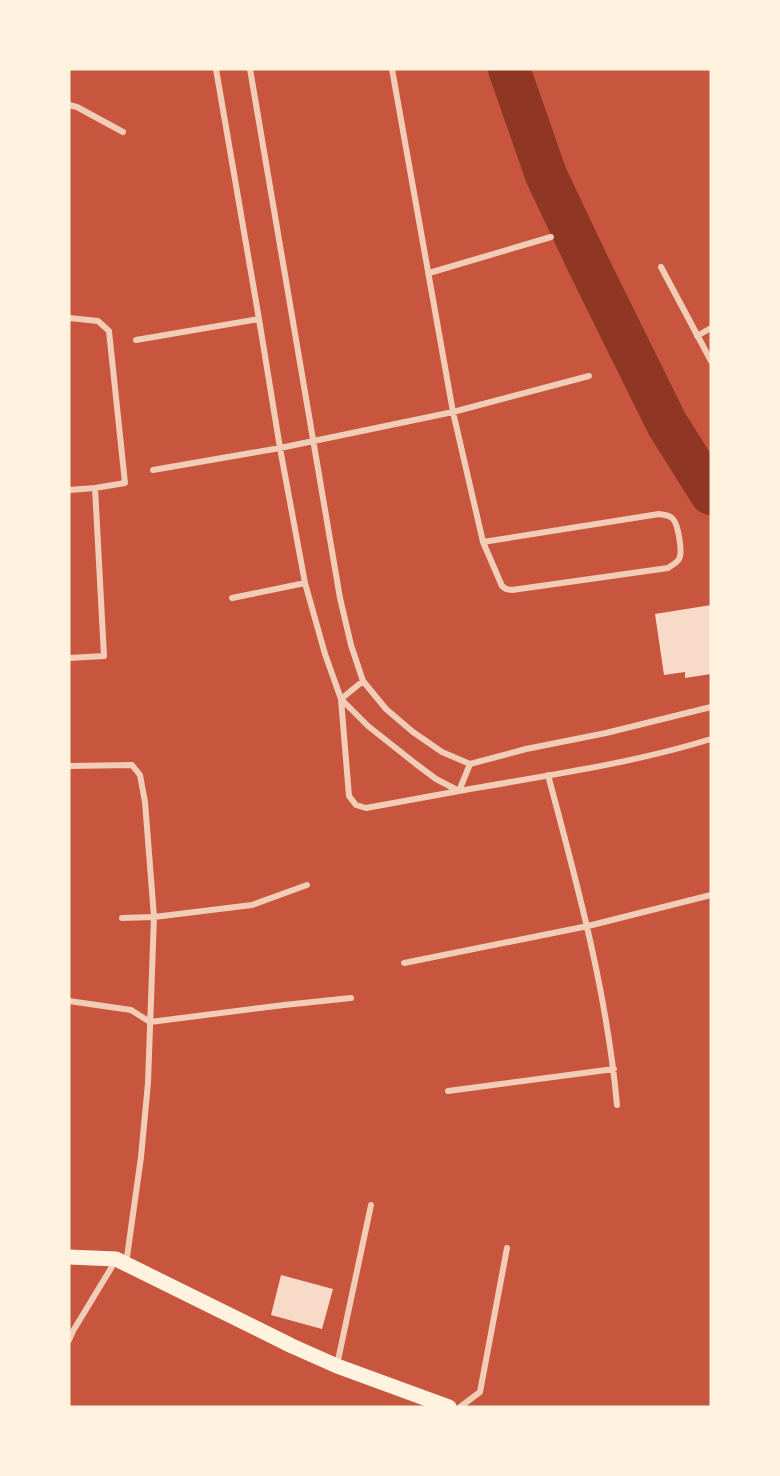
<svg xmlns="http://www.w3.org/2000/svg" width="780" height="1476" viewBox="0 0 780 1476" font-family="Montserrat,sans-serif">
<rect width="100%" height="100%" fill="#c8553d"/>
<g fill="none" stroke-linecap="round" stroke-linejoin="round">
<path stroke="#8f3625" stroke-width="42" d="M509 69 546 175 589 266 667 424 711 494"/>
</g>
<path fill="#f7dbc8" d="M711 605V674L685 678V672L664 675 655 614Z
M281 1275 333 1289 322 1329 271 1315Z"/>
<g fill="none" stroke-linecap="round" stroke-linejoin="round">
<path stroke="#f1ccb7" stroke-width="6" d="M216 69 259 319 280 448 305 583 325 654 341 699 368 726 416 764 436 779 459 791C542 776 631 764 711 739
M250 69 340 598 351 645 363 681 386 709 413 732 442 752 470 764 526 749 606 733 711 707
M392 69 453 412 483 542 502 586 506 589 512 590 668 568C672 565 677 563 679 559 683 553 678 524 673 519 670 515 665 515 659 514L483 542
M69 105 77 107 123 132
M661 267 711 361
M429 273 551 237
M69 318 98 321 109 331 125 483 95 488 69 490
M697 336 711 328
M136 340 259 319
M153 470 280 448 453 412 589 376
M232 598 305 583
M69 658 104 656 95 488
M363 681 341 699 349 796 356 805 366 808 459 791 470 764
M69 766 132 765 140 775 145 802 154 917 148 1083 141 1157 126 1264
M548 775C577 883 607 993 617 1105
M122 918 154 917 252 905 307 885
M404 963 588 926 711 895
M69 1001 131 1010 150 1022 284 1005 351 998
M448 1091 614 1069
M69 1340 73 1331 116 1260
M337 1365 371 1205
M460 1407 480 1392 507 1248"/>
<path stroke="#fff3e0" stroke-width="15" d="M69 1257 116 1259 292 1346 337 1366 449 1407"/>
</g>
<rect width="780" height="1476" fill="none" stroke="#fff3e0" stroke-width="141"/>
</svg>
